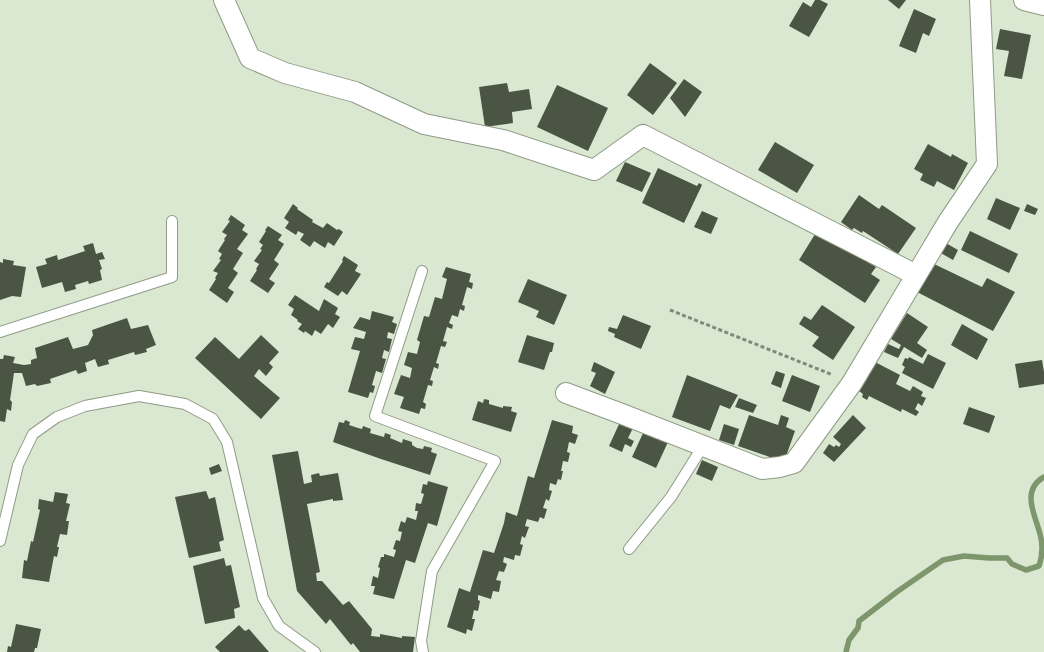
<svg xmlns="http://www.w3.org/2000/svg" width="1044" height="652" viewBox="0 0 1044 652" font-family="'Playfair Display',serif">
<rect width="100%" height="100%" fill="#dae7d1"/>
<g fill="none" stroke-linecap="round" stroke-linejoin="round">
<path stroke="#7e966c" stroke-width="5.5" d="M846 652 849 640 858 628 859 621 898 591 943 560 964 556 989 558H1007L1012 564 1026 570 1039 566C1042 557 1043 548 1041 538 1037 518 1019 491 1044 477"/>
</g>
<path fill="#4b5543" d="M815 0H820L828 4 809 37 789 26 803 2 811 7Z
M888 0H906L899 9Z
M914 9 936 19 929 36 923 33 916 53 899 46Z
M1000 29 1031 35 1022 79 1004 76 1009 51 996 49Z
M650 63 677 83 653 115 627 95Z
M684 79 702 92 685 117 670 98Z
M507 83 509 92 529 89 532 109 512 112 513 123 485 127 479 87Z
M557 85 608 108 588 151 537 127Z
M775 142 814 165 797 193 758 170Z
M928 144 951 157 952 154 968 163 954 190 937 181 934 187 920 180 923 174 914 169Z
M625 162 651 173 642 192 616 181Z
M658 168 697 186 699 183 702 185 684 223 642 203Z
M859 195 879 209 882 205 916 228 898 254 863 231 862 233 854 228 852 230 841 222Z
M996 198 1020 208 1010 230 987 219Z
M293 204 298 208 297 209 313 220 312 222 323 228 327 223 337 230 339 229 343 232 334 246 328 242 325 248 314 241 310 247 300 240 304 234 298 231 296 235 285 228 289 222 284 218Z
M1027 204 1038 209 1035 215 1024 211Z
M702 211 718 218 711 234 694 227Z
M231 215 245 225 242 230 248 234 237 249 243 253 233 269 238 273 228 288 234 292 227 303 209 290 216 279 215 278 218 273 213 271 221 260 219 259 222 254 218 251 225 240 224 239 227 235 222 232 230 221 228 220Z
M268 226 282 235 278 240 284 244 274 260 279 264 269 279 275 283 268 293 250 281 257 270 256 269 259 264 254 261 262 250 260 249 263 245 259 242 266 231 265 230Z
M817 231 876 267 871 274 880 280 865 303 799 260Z
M970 231 1018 254 1009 273 961 250Z
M944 242 958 250 953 260 939 252Z
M93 243 96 254 102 252 105 259 99 260 102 269 100 270 102 280 89 284 88 281 75 285 76 289 65 292 62 282 42 288 36 267 47 264 45 259 57 255 58 260 85 251 83 246Z
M344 256 358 265 355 271 361 274 347 295 342 291 338 296 324 287 327 282 329 283 343 261 342 260Z
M3 259 14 261 13 265 26 267 21 297 12 296 0 300V262L3 263Z
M932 263 982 287 987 278 1015 292 993 331 917 292Z
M446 267 471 274 469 282 473 283 472 289 467 287 462 305 465 306 464 311 460 309 458 317 452 315 449 323 453 325 452 329 447 327 443 341 447 342 445 347 441 346 436 363 439 364 438 369 434 367 430 380 433 381 432 386 428 385 423 402 426 404 425 409 421 408 419 414 400 408 404 397 394 394 401 375 410 378 412 368 404 365 408 352 417 354 420 342 417 340 424 316 429 317 435 297 442 299 447 279 442 277Z
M528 279 567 295 554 325 536 317 539 311 518 302Z
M295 295 319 311 324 299 338 308 335 314 340 317 333 328 328 324 321 334 315 330 312 336 305 331 304 333 298 329 302 324 297 321 298 320 291 315 294 309 288 305Z
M822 305 855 327 833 360 812 346 819 337 799 324 804 316 811 320Z
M372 311 394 317 392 322 397 324 394 334 388 332 387 338 392 339 389 352 384 350 382 358 386 359 382 373 376 371 372 385 375 386 373 393 370 392 368 398 348 392 360 351 351 349 355 337 364 339 366 332 353 328 360 317 370 320Z
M907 313 928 327 917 343 927 350 922 358 904 347 898 358 884 352 888 344 899 349 901 345 891 339Z
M623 315 651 326 641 349 614 337 615 334 608 331 609 327 617 329Z
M127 318 131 329 148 325 156 345 146 349 147 352 135 355 134 352 108 360 109 364 98 367 95 359 85 363 87 371 78 374 76 370 50 379 51 383 37 386 35 384 26 386 22 373H14L10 400 12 402 11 411 7 409 5 422 0 421V359H3L4 355 15 357 13 363 24 365 31 364V360L37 358 35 348 68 337 73 349 88 345 93 335 92 330Z
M962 324 988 339 977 360 951 345Z
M261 335 279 352 269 363 273 367 266 376 259 369 254 376 280 398 261 419 195 358 215 337 239 359Z
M527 335 554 343 552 352H550L544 370 518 362Z
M928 354 946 363 933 389 902 373 905 367 902 365 905 358 908 359 909 357 923 364Z
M1042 360 1044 372V384L1019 388 1015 364Z
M594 362 615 372 605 394 590 386 596 373 591 371Z
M875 362 900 375 896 384 910 391 913 386 923 392 921 396 926 398 922 406 918 403 915 409 919 412 916 416 902 409 901 412 869 396 867 400 862 397 863 394 859 391Z
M776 371 785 374 781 388 771 384Z
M687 375 738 395 730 409 720 405 710 431 672 417Z
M792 375 820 386 810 412 782 401Z
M739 398 757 405 753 413 735 407Z
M484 399 489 400V404L503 408V406L512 407 511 411 517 413 511 432 472 420 478 401 483 403Z
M969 407 995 416 989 433 963 424Z
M749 415 778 425 781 415 789 418 786 427 795 431 784 462 738 446Z
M853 415 866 428 834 462 823 453 829 444 834 447 836 445 839 447 841 444 833 437Z
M345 420 350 422 349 425 358 428 362 429 363 426 371 429 370 433 384 437 385 433 391 435 390 438 402 443 403 439 412 442V445L417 448 423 449 424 446 432 448 431 452 437 454 430 475 381 459 333 442 339 422 344 423Z
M552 420 573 426 572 433 578 435 575 444 569 442 567 452 570 453 568 462 563 461 561 471H563L561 480 558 479 556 485 550 483 549 490 552 491 549 501 546 499 543 508 547 509 544 519 540 517 538 522 527 519 525 526 529 527 525 538 522 536 520 544 523 545 520 556 515 555 514 560 504 557 503 562 507 564 504 572 499 571 496 580 501 581 499 592 493 591 491 599 478 595V600L480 601 478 611 474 610 472 619H475L472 631 467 629 466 634 447 627 459 588 470 592 483 550 494 553 504 523 506 512 517 516 528 476 534 478Z
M620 422 633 428 628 438 634 441 631 447 625 444 622 452 609 446Z
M724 424 739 429 734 445 719 440Z
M644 431 668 442 656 468 632 457Z
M298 451 304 484 312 482 311 475 319 473 320 476 338 473 343 500 333 501V499L307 504 320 572 316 573 317 581H322L343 605 349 601 372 629 371 636 380 637V634L402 638V636L415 637 413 652H360L353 643 351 645 330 619 326 624 297 591 272 455Z
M702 460 718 467 712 481 696 474Z
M219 464 222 471 211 475 209 468Z
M428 481 448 487 437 526 428 523 421 544 415 563 406 560 394 599 373 594 375 586H371L373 576 378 578 380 568 378 567 381 557H384V554L394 557 396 550 393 549 396 540 400 541 402 532 398 531 401 521 405 523 407 517 416 520 418 511H415L416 503 421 504 424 494 421 493 423 484 427 485Z
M206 491 209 499 215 497 224 540 219 542 221 551 189 558 175 497Z
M55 492 68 494 66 503 70 504 66 521H69L67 535 60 534 57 547H59L57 557 54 556 49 582 22 578 24 560 27 561 31 541 33 542 40 510 38 509 39 499 53 502Z
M224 558 226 566 231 565 240 607 234 609 235 618 205 624 193 566Z
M16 624 41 629 37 648H35L34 652H7L8 646 11 647Z
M239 625 245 631 249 629 269 652H220L215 647Z"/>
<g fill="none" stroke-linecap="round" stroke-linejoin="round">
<defs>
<path id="lane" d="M422 271 375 416 495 461 432 571 421 641 423 652
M0 332 172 277V221
M0 541 18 465 33 434 57 417 85 406 139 396 185 404 213 419 227 442 263 598 279 626 315 652
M629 549 671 497 703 446"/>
<path id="street" d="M224 0 250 58 285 73 355 92 424 124 503 140 594 170 643 135 916 275
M1024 0 1044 5
M566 393 622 414 762 469 780 467 794 463 852 383 948 222 987 164 980 0"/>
</defs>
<use href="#lane" stroke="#8f9b86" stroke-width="12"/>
<use href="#street" stroke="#8f9b86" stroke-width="22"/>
<path stroke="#81897b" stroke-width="3" stroke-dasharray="4 2.5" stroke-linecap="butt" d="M670 310 833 375"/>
<use href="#lane" stroke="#fff" stroke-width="10"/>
<use href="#street" stroke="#fff" stroke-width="20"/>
</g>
</svg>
